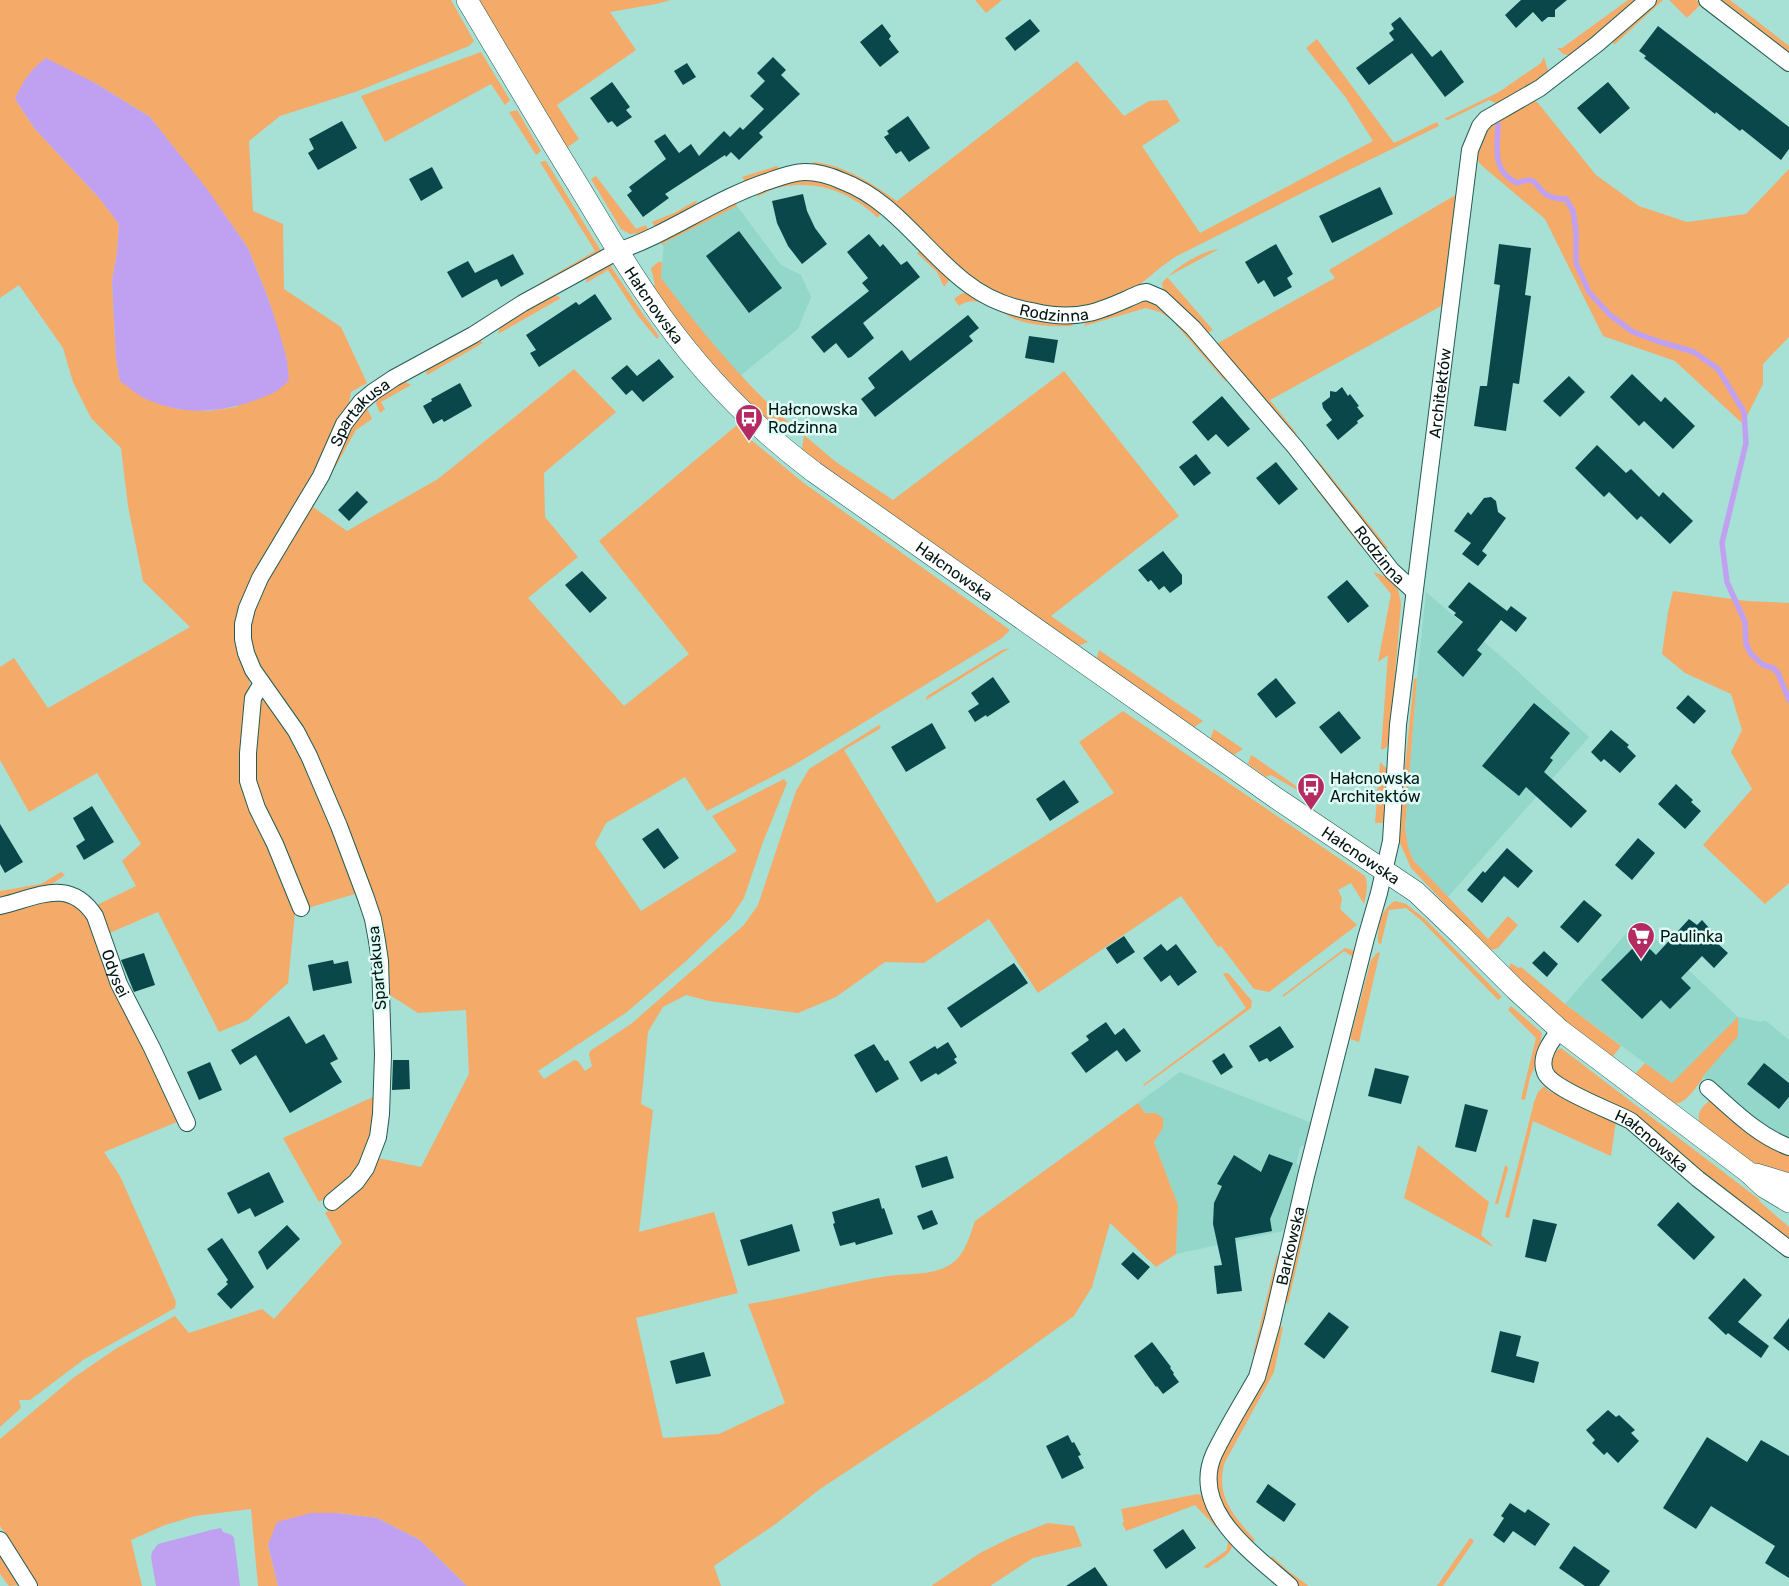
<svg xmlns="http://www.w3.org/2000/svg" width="1789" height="1586" viewBox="0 0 1789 1586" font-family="Rubik,sans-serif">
<rect width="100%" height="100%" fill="#a7e0d5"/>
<path fill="#93d6ca" d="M737 206 781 265 801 275 811 297 798 329 740 376 703 334 661 278 664 243Z
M1426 592 1513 667 1589 737 1447 898 1413 860 1408 847 1405 828 1417 678Z
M1637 921 1738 1017 1761 1022 1765 1020 1789 1040V1142L1733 1104 1703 1077 1687 1094 1565 1004Z
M1180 1072 1312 1123 1306 1145 1300 1147 1296 1164 1302 1166 1283 1231 1176 1254 1178 1205 1154 1142 1163 1128 1156 1113H1145L1138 1103Z"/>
<path fill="#f4ab69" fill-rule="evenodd" d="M0 0H451L474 41 469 46 358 91 280 116 249 141 253 211 283 224 284 289 341 327 367 383 351 392 348 411 244 607 250 689 244 753 295 913 288 983 248 1020 219 1032 158 912 105 935 93 907 136 886 122 861 141 844 97 773 29 812 0 760V667L14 658 48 708 190 627 143 581 128 506 121 448 91 418 73 382 63 348 19 285 0 298ZM95 83 150 117 227 218 248 248 268 298 287 360 236 407 208 411 177 409 120 381 116 359 112 281 117 253 119 224 100 199 35 129 15 99Z
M477 0H671L656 4 610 12 636 50 557 105 579 139 568 147H564Z
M975 0H1002L986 13Z
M1628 0H1641L1572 56 1563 54 1557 48H1562Z
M1658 0H1663L1614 45 1613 41 1617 36Z
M1669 0H1696L1701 4 1687 18Z
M1715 0H1730L1789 46V56Z
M1317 39 1394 143 1437 122 1439 126 1306 191 1175 257 1161 267 1138 286 1106 303 1054 310 1003 297 971 279 909 221 812 169 813 162C845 165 871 183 897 201L1077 61 1124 116 1149 101 1167 100 1180 121 1142 146 1200 233 1373 141 1346 98 1306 48Z
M481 52 510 100 505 105 491 84 385 142 361 96Z
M1544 57 1549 74 1500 105 1489 100 1448 120 1444 119 1499 92 1541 63Z
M1532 99 1538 103 1596 175 1639 206 1687 222 1746 214 1789 169V337L1763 364V384L1743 424 1675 361 1603 336 1545 219 1480 164C1473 155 1480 135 1488 127 1496 119 1521 106 1532 99Z
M517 110 541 151 536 155 509 112Z
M546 161 601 251 599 255 545 285 540 283 595 251 540 162Z
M777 166 779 169 778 172 746 183 742 177Z
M596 176 636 229 646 225 649 232 630 234 621 229 591 179Z
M810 178 841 184 881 211 878 218C851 193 819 180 782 187 774 188 765 193 757 197L760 189Z
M1457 194 1443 305 1270 400 1297 434 1291 435 1218 348V343L1335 278 1329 270Z
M697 200 694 210 656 229 652 222 674 213Z
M735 201 737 206 664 243 663 246 662 245 661 241Z
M922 249 950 279 944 287 937 272 917 253Z
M1219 249 1167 277 1213 330 1206 334 1167 295 1163 289 1162 283C1174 268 1201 251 1219 249Z
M658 262H662L661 278C702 332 744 384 796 429L790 434H783C733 390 691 341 653 286L655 285 651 268Z
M608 264 610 265 643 314 659 336 657 339 638 316 608 270 586 283 587 274Z
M968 292 1071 322 1073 326C1055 327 1034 326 1017 320 999 313 979 292 959 306L954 299 961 294Z
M551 293 561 298 498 334 501 324Z
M1145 300 1164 307 1229 377 1225 381 1171 319 1160 312 1146 308 1084 326 1086 320Z
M477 338 483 343 427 375 426 372 432 362Z
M574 369 616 412 544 473 545 517 578 557 528 598 624 706 689 654 599 541 737 425 750 439 805 484 1010 630 1002 638 794 765 707 811 685 777 606 823 595 844 641 911 737 851 712 816 784 779 787 783 763 842 744 898 730 919 685 962 627 1012 538 1071 544 1079 574 1060 578 1061 585 1071 592 1066 589 1055 590 1051 631 1024 744 925 758 905 796 791 809 769 879 725 881 728 844 750 937 903 1114 793 1079 742 1123 711 1365 876C1369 886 1366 894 1364 904L1351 883 1338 890 1342 898 1340 909 1357 925 1269 992 1254 989 1221 946 1218 947 1181 896 1038 993 989 919 924 963 885 962 836 997 798 1013 709 1001 686 995 663 1007 648 1032 641 1104 653 1110 639 1232 714 1212 738 1293 636 1318 663 1438 719 1434 785 1403 748 1304C795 1297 841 1283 888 1276 908 1273 934 1276 951 1264 965 1255 970 1235 975 1221L1138 1103 1145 1113H1156L1163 1118V1128L1154 1142 1178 1205 1176 1254 1156 1267 1110 1223 1092 1287 1074 1316 987 1379 820 1489 777 1523 714 1566 721 1586H467L420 1540 377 1518 337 1513H311L268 1545 278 1586H258L251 1509 195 1516 165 1525 131 1540 142 1586H39L0 1526V1439L73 1378 117 1348 175 1316 189 1333 262 1309 274 1319 342 1243 325 1213 358 1187 378 1158 421 1167 469 1074 466 1010 418 1013 385 992 370 897 250 652V609L340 443 364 407 367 408 372 419 356 430 313 507 347 531 438 479Z
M1064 371 1179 516 1051 616 1088 642 1078 646 805 455 802 449 804 435 836 462 893 500Z
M404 381 411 385 381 402 385 409 380 413 376 404 377 397Z
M1317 459 1388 548 1381 550 1313 462Z
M1315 481 1363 543 1361 547 1312 484Z
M1373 572C1392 578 1399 584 1401 604L1390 737 1387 747 1381 750 1388 655 1378 662 1391 594Z
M1673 591 1747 601 1789 603V883L1765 904 1703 845 1752 789 1731 752 1742 730 1731 694 1685 673 1662 654 1668 612Z
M1010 648 926 700 927 696 1002 650Z
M1099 650 1203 721 1193 728 1096 660Z
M1417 678 1405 828 1408 847 1413 860 1488 939 1508 916 1518 925 1498 948 1491 950 1487 948 1411 868 1400 843 1399 825 1414 679Z
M263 696 292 732 358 893 305 909 252 779 259 700Z
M1214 729 1243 749 1233 755 1210 739Z
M1251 755 1256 758 1303 791 1301 792 1271 775 1266 777 1248 764Z
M1380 762 1387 769 1385 823H1375Z
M61 872 65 875 49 886 0 901V891L41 884Z
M62 898 86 912 182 1120 104 1152 120 1176 176 1302 175 1308 83 1360 30 1400H19L21 1408 0 1427V911Z
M1395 901 1406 904 1424 918 1502 997 1498 1000 1422 921 1406 908 1389 910 1381 944 1378 943C1378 926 1380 910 1395 901Z
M1345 948 1355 951 1353 957 1344 951 1283 997V995Z
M1380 952 1359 1042 1350 1039 1371 960 1377 953Z
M1511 963 1518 968 1521 967 1565 1004 1621 1046 1613 1056 1610 1057 1569 1026 1508 970Z
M1226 973 1229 974 1252 1001 1251 1008 1144 1086 1143 1085 1246 1008 1223 974Z
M1511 1006 1542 1033 1537 1062 1530 1077 1525 1100 1521 1099 1536 1038 1508 1010Z
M1738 1017V1036L1703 1076V1078C1697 1085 1689 1100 1679 1103 1669 1106 1644 1083 1636 1077V1073L1645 1063 1672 1083Z
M1561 1048 1760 1200 1759 1201 1789 1227V1242L1562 1079C1552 1070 1549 1065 1554 1052Z
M1544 1086 1549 1091 1616 1121 1611 1156 1533 1121 1509 1218 1505 1217 1534 1102 1538 1092Z
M375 1096 374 1131 362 1164 345 1185 319 1202 283 1138Z
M1710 1100 1789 1152V1176L1760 1168 1700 1125C1696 1113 1701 1108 1710 1100Z
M1418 1145 1489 1202 1481 1235 1491 1244 1493 1247 1404 1198Z
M1505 1166H1507L1508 1169 1498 1204H1495Z
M1310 1208 1288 1304 1285 1299 1298 1237Z
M1277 1255 1279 1258 1258 1354H1253Z
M1278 1326 1283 1327 1274 1372 1225 1462C1214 1496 1235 1517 1255 1540L1251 1545C1230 1518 1215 1504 1217 1468Z
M1198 1494 1202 1496 1232 1541C1235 1554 1217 1561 1208 1568L1203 1567 1227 1550 1228 1540 1195 1505 1126 1531 1122 1523 1124 1522 1121 1509Z
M1048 1523 1074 1526 1082 1546 1033 1558 990 1586H931L980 1553 1012 1537Z
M1470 1538 1474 1541 1443 1586H1437Z
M0 1552 20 1585 9 1586 0 1574Z
M1272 1556 1287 1570 1309 1586H1299L1269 1562Z"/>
<path fill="#c0a1f1" d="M46 58 95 83 150 117 207 189 248 248 268 298 279 331 287 360 289 380C278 393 269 395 253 401 219 413 182 415 148 400 138 396 129 387 120 381L116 359 112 281 117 253 119 224 100 199 35 129 15 99C22 82 31 69 46 58Z
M311 1513H337L377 1518 420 1540 467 1586H278L268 1545 277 1522Z
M221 1528 223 1532 232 1535 234 1538 240 1586H156L151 1557 152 1552 158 1544 211 1530Z"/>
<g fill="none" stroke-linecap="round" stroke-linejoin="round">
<path stroke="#c0a1f1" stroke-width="5.5" d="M1498 125C1497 149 1492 171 1517 183 1535 177 1533 181 1543 192 1549 198 1557 199 1566 199L1573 211 1576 231V263L1589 292 1610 315 1633 332 1657 341 1694 352 1718 369 1744 412 1746 443 1722 543 1727 582 1745 622 1746 644 1751 654 1763 665 1773 668 1778 673 1789 700"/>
</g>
<path fill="#09474b" d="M1521 0H1567L1555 10V17H1548L1542 22 1533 12 1516 28 1505 15Z
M1400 17 1432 57 1441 50 1464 82 1445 97 1412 53 1369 85 1356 68 1394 40 1389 33 1394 29 1391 24Z
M1030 19 1040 31 1015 51 1005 38Z
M882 24 891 36 889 39 899 52 880 67 860 42Z
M1658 26 1789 127V149L1781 160 1742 129 1740 131 1716 112 1715 114 1644 58 1646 56 1639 51Z
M773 57 786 70 781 75 800 94 759 133 763 137 739 160 731 152 726 157 725 155 665 194 669 198 643 217 627 195 632 191 629 187 666 159 654 141 665 134 679 153 691 144 699 156 724 131 730 137 740 127 743 130 764 109 750 96 765 81 757 73Z
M687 63 696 77 683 85 674 71Z
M612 82 630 107 626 110 632 117 617 127 612 121 608 123 590 98Z
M1608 82 1630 108 1600 134 1577 108Z
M908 116 930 148 909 162 901 151 896 154 884 137 889 134 887 131Z
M342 121 357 148 318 170 308 153 314 149 309 139Z
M432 167 443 188 421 201 409 179Z
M1380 187 1393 214 1332 243 1319 216Z
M803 194 807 211 815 228 827 244 802 264 788 246 777 223 772 201Z
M739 231 782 288 749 313 706 256Z
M869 234 880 247 883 244 901 265 907 261 920 277 863 323 874 338 851 357 848 358 836 343 824 353 811 337 869 291 862 283 868 278 847 252Z
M1276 244 1293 274 1287 278 1292 287 1274 297 1264 280 1258 284 1245 262Z
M1499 244 1531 248 1525 295 1531 296 1519 384 1513 383 1506 431 1474 426 1480 386H1487L1500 285 1494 284Z
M513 254 524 274 501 287 497 279 492 281 462 298 447 272 468 261 475 273Z
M595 294 612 319 539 367 530 353 536 350 526 335 576 302 579 305Z
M968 315 979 328 969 336 973 341 875 417 861 399 875 388 868 378 902 350 910 361Z
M1029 336 1058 340 1054 363 1025 358Z
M659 359 674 377 643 402 632 390 626 395 611 378 627 365 637 376Z
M1632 374 1661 402 1665 397 1695 426 1673 449 1644 421 1639 426 1610 397Z
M1569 376 1585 392 1560 417 1543 401Z
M460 383 472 406 444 422 442 419 433 424 423 406 432 401 431 399Z
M1342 387 1348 396 1350 394 1359 406 1357 407 1364 416 1357 421 1358 423 1338 440 1326 425 1332 420 1323 408 1322 403 1330 397V391L1336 392Z
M1222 396 1250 429 1228 447 1216 434 1208 441 1192 422Z
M1597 445 1626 473 1631 469 1659 497 1663 492 1693 521 1670 544 1641 516 1637 520 1609 492 1604 497 1575 468Z
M1196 454 1211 473 1194 486 1179 467Z
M1276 462 1298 489 1279 505 1256 478Z
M357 491 368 502 349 521 338 510Z
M1491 497 1496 501 1498 512 1506 518 1482 551 1487 555 1478 566 1462 554 1471 543 1454 531 1468 512 1471 515 1484 498Z
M1163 551 1182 575V584L1170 593 1164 586 1159 590 1151 580 1148 582 1138 570Z
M582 571 607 598 590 613 565 585Z
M1347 580 1369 606 1348 623 1327 597Z
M1469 582 1507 611 1511 606 1527 618 1516 632 1501 620 1477 650 1482 654 1463 677 1437 652 1463 622 1454 615 1456 613 1448 607Z
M993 677 1010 702 987 717 986 715 975 722 968 711 979 704 971 693Z
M1276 678 1296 703 1276 718 1257 694Z
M1688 695 1706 711 1694 724 1676 708Z
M1534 703 1570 733 1550 758 1553 760 1544 772 1587 811 1571 828 1526 787 1519 796 1482 766Z
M1339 711 1361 738 1341 754 1319 727Z
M932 723 946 748 906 772 891 747Z
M1611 730 1629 745 1627 747 1636 756 1620 773 1604 759 1601 762 1591 752Z
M1064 780 1079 802 1050 821 1036 799Z
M1676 784 1693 800 1691 802 1701 811 1685 829 1658 804Z
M92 806 114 842 84 860 76 846 85 840 73 818Z
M0 824 23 862 5 873 0 864Z
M658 828 679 858 664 869 642 839Z
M1638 838 1655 853 1632 880 1615 865Z
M1507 848 1533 871 1518 888 1504 876 1482 903 1467 890 1483 871 1485 873Z
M1584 900 1602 915 1578 943 1560 927Z
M1689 919 1697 925 1702 920 1718 938 1715 941 1728 953 1714 968 1702 956 1681 978 1691 988 1670 1009 1661 1000 1642 1019 1601 980 1641 940 1656 955Z
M1124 936 1135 952 1117 964 1106 948Z
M1161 944 1167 951 1176 944 1197 972 1178 986 1170 975 1161 982 1143 958Z
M1544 951 1558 964 1547 977 1532 963Z
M144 953 155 985 134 992 121 960Z
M333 960 334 964 348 961 352 983 313 991 308 965Z
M1014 963 1028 983 961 1028 947 1008Z
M289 1016 306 1044 324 1034 338 1059 330 1063 342 1082 290 1113 256 1055 240 1065 231 1050Z
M1106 1022 1115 1035 1124 1028 1141 1051 1126 1062 1117 1050 1086 1073 1071 1053 1089 1040 1086 1036Z
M1280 1026 1294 1047 1270 1062 1267 1058 1259 1062 1249 1046Z
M948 1042 957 1057 954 1059 957 1063 938 1075 936 1073 921 1082 909 1062 935 1046 937 1049Z
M874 1044 885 1061 888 1060 899 1079 876 1093 854 1055Z
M1224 1053 1233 1067 1221 1075 1212 1061Z
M393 1060H409L410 1089 392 1090Z
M210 1062 222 1090 199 1100 187 1072Z
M1764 1063 1789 1083V1097L1779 1109 1747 1084Z
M1375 1068 1409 1076 1401 1104 1368 1096Z
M1465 1104 1488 1110 1476 1152 1455 1147Z
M1269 1154 1293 1163 1270 1219 1272 1231 1235 1238 1242 1291 1217 1294 1214 1266 1222 1265 1213 1224 1214 1203 1222 1186 1217 1184 1234 1155 1261 1172Z
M947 1156 954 1178 922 1188 915 1166Z
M269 1172 284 1202 255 1217 250 1208 238 1214 227 1193Z
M879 1198 882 1209 884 1208 893 1234 856 1245 855 1242 840 1246 833 1224 835 1223 832 1212Z
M1678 1202 1715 1237 1694 1260 1657 1225Z
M932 1210 938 1224 923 1230 917 1216Z
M1533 1219 1557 1224 1546 1262 1525 1257Z
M792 1224 800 1251 748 1266 740 1240Z
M287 1225 300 1239 267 1270 258 1252Z
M222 1238 254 1287 231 1309 217 1294 228 1284 226 1282 228 1280 207 1249Z
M1133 1252 1150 1267 1138 1280 1121 1264Z
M1744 1278 1762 1295 1738 1322 1769 1346 1761 1358 1728 1333 1726 1335 1708 1318Z
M1329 1312 1349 1327 1324 1359 1304 1344Z
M1789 1318V1351L1773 1338Z
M1500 1331 1521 1336 1516 1356 1539 1362 1534 1383 1491 1372Z
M1152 1342 1171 1367 1170 1368 1174 1373 1173 1374 1179 1382 1163 1394 1157 1386 1156 1387 1134 1356Z
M704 1352 711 1376 676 1384 670 1361Z
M1608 1410 1616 1417 1619 1415 1635 1430 1631 1433 1639 1441 1618 1463 1607 1452 1604 1455 1592 1443 1595 1440 1586 1430Z
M1068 1435 1072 1443 1074 1442 1081 1455 1078 1456 1084 1468 1062 1479 1046 1446Z
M1707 1437 1747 1462 1761 1440 1789 1456V1578L1765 1563 1775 1546 1711 1506 1696 1529 1663 1508Z
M1268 1484 1296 1504 1284 1522 1256 1502Z
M1510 1503 1525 1513 1528 1509 1550 1524 1535 1546 1513 1531 1504 1543 1493 1535 1504 1518 1501 1516Z
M1183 1529 1196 1548 1166 1569 1153 1550Z
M1574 1546 1610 1571 1599 1586H1585L1559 1568Z
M1095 1567 1108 1586H1066Z"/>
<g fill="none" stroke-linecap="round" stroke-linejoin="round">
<defs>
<g id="minor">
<path d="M1707 0 1789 63"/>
<path d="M262 683 253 698 248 753V781L257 808 275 844 301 908"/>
<path id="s1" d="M0 906C36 898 69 876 95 916L119 984 152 1048 187 1123"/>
<path id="s2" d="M1560 1030C1551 1041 1539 1057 1545 1072 1551 1089 1613 1111 1631 1121L1698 1179 1789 1249"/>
<path d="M1708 1088C1733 1110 1757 1135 1789 1147"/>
<path id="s3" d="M332 1202 356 1182 366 1168 378 1137 381 1114 383 1055 380 961 377 941 373 919 366 898 339 826 309 756 296 731 253 670 246 653 243 639V624L247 608 260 578 321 476 344 424 361 402 373 392 394 378 473 335 523 303 618 251C671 233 716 198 769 181 780 177 793 172 805 172 818 172 831 176 842 181 893 200 922 248 964 281 985 298 1010 308 1036 312 1054 316 1071 317 1089 313 1107 309 1124 300 1141 293L1147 292 1161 298 1193 328 1295 447 1392 571 1414 591"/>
<path d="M0 1540 29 1586"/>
<path id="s4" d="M1290 1586C1254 1554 1189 1510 1214 1454 1227 1427 1243 1402 1257 1377L1272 1323 1306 1176 1366 938 1379 893 1391 841 1398 725 1470 150 1480 126 1486 119 1540 88 1597 44 1648 0"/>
</g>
<g id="tertiary">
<path id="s5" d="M467 0C504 62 540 124 578 185 601 223 623 261 648 297 693 364 750 424 814 472L1276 798 1416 892 1460 934 1515 989 1560 1030 1748 1172 1764 1187 1789 1202"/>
<path d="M1756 1174 1789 1184"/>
</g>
</defs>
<use href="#minor" stroke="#235b52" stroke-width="18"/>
<use href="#tertiary" stroke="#235b52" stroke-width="22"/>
<use href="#minor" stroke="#fff" stroke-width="16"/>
<use href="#tertiary" stroke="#fff" stroke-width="21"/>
</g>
<defs>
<symbol id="bus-pin" viewBox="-11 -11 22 30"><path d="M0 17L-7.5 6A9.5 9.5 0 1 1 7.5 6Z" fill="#b62a62" stroke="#dffbf5"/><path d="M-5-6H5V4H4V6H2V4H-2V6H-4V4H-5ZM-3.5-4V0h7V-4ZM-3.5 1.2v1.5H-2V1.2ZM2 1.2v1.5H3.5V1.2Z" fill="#fff"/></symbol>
<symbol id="supermarket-pin" viewBox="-11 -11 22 30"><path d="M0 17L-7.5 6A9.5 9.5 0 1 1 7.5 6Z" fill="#b62a62" stroke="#dffbf5"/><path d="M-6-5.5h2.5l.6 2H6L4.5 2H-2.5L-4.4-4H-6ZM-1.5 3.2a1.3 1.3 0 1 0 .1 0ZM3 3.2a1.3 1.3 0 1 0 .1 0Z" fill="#fff"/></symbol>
</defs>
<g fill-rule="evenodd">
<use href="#bus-pin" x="733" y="402" width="32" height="43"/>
<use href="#bus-pin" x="1295" y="771" width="32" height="43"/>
<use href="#supermarket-pin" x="1625" y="920" width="32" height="43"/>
</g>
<g text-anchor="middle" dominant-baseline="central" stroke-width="5" stroke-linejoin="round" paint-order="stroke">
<g font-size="16" fill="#011613" stroke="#dffbf5">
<text stroke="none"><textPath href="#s5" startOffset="358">Hałcnowska</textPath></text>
<text stroke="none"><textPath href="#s3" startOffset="1676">Rodzinna</textPath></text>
<text stroke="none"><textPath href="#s4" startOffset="1256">Architektów</textPath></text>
<text stroke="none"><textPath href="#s3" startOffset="870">Spartakusa</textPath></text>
<text stroke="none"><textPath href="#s3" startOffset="2126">Rodzinna</textPath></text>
<text stroke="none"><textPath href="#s5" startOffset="762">Hałcnowska</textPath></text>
<text stroke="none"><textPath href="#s5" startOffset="1258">Hałcnowska</textPath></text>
<text transform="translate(377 968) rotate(-95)">Spartakusa</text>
<text stroke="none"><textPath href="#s1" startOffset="166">Odysei</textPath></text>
<text stroke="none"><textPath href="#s2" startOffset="175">Hałcnowska</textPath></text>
<text stroke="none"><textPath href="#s4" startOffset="388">Barkowska</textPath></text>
</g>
<g font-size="16" fill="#011613" stroke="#dffbf5" text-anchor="start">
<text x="768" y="409">Hałcnowska<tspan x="768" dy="18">Rodzinna</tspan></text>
<text x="1330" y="778">Hałcnowska<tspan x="1330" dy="18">Architektów</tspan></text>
<text x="1660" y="936">Paulinka</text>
</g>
</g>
</svg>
